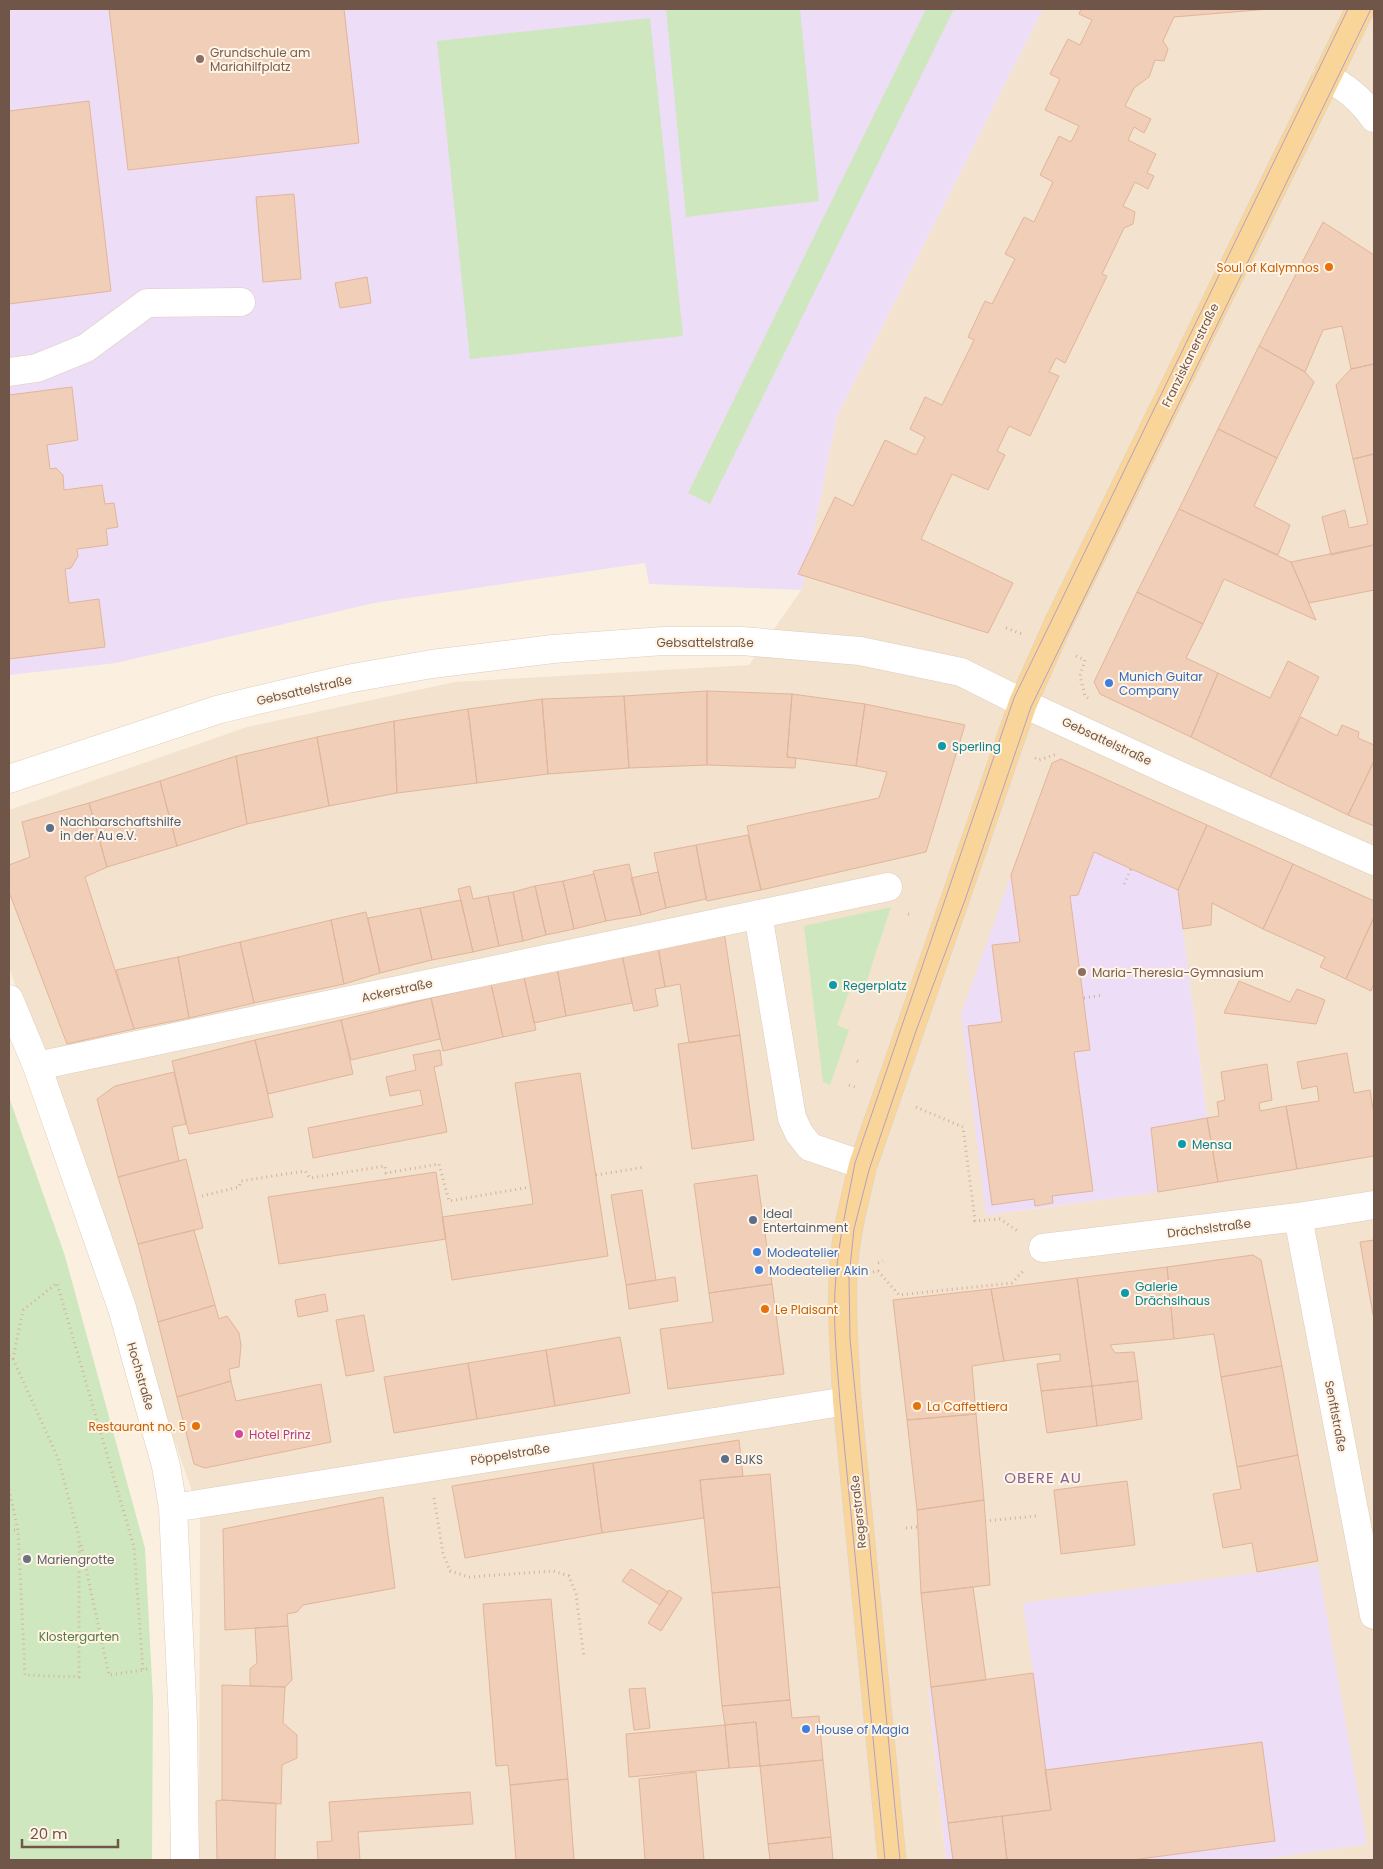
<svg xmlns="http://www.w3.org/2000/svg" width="1383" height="1869" viewBox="0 0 1383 1869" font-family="Poppins,sans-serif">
<rect width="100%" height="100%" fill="#fbf0df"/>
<path fill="#f2e2ce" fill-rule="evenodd" d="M1043 9H1374V1860H1259L1367 1844 1033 1673 928 1688 946 1860H199L200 1514 9 967V810L247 727 455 682 749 665 802 589 837 416ZM1207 826 1178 890 1207 1118 1217 1182 1152 1193 987 1215Z"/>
<path fill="#edddf7" d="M9 9H1043L837 416 802 590 649 584 645 563 374 603 116 663 9 675Z
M1061 759 1207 825 1178 890 1207 1118 1218 1182 1152 1193 986 1215 961 1014 1052 763Z
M1318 1565 1367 1844 1259 1860H946L928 1687 1033 1673 1023 1603Z"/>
<path fill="#cfe7bf" d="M666 9H800L819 201 686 217Z
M926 9H954L710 504 688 493Z
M650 18 683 336 470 359 437 41Z
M891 907 865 986 853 981 837 1025 849 1030 830 1085 823 1082 804 926Z
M9 1097 65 1256 145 1548 153 1699 152 1860H9V1726L10 1722 9 1709Z"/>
<path fill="#f0ceb8" stroke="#e2b599" d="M109 9H344L359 143 128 170Z
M1081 9H1269L1174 17 1163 41 1168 49 1164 61 1155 60 1149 77 1134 88 1125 106 1151 119 1144 133 1134 127 1128 140 1156 154 1147 173 1154 176 1148 189 1135 182 1123 206 1135 212 1133 224 1124 228 1102 274 1107 276 1065 363 1056 358 1049 372 1059 376 1030 436 1009 426 997 451 1005 455 988 490 952 474 921 539 1013 583 988 633 798 574 835 497 853 506 885 440 916 455 925 437 910 429 925 397 942 405 974 340 968 337 985 301 992 304 1015 259 1005 254 1024 217 1034 222 1053 182 1040 175 1059 136 1071 142 1079 126 1045 110 1060 79 1050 74 1068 39 1080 45 1092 20 1079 14Z
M89 101 111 291 9 304V111Z
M294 194 301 279 263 282 256 197Z
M1323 222 1374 255V364L1351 369 1342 326 1323 330 1305 372 1259 346Z
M367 277 371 303 340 308 335 283Z
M1259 346 1305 372 1314 382 1277 458 1218 429Z
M1374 364V454L1353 459 1336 385 1351 369Z
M72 387 78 440 47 445 50 469 56 468 63 475 64 490 102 485 105 504 114 503 118 527 106 529 108 545 77 549 78 556 71 568 65 569 69 603 99 599 105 647 9 659V395Z
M1218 429 1277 458 1254 506 1290 525 1278 555 1179 509Z
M1374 454V545L1331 555 1322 517 1345 510 1349 528 1368 524 1353 459Z
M1179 509 1291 562 1316 620 1224 579 1203 624 1137 592Z
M1374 545V590L1309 603 1291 562Z
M1137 592 1203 624 1186 658 1218 673 1191 737 1100 694 1094 682Z
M1288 661 1319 677 1270 777 1191 737 1218 673 1270 698Z
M707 691V765L629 768 624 696Z
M707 691 792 694 787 757 796 758 795 768 707 765Z
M792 694 865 704 856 766 787 757Z
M624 696 629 768 548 774 542 699Z
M542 699 548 774 477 783 468 709Z
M865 704 965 725 926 852 761 890 747 826 879 798 887 772 856 766Z
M468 709 477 783 397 793 394 721Z
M1301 717 1337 736 1342 725 1359 732 1358 738 1374 745V761L1348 815 1270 777Z
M394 721 397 793 329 806 317 737Z
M317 737 329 806 247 824 236 756Z
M236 756 247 824 177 846 160 781Z
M1061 759 1207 825 1178 890 1094 852 1078 895 1070 896 1090 1050 1074 1052 1093 1191 1052 1196 1053 1203 1035 1206 1034 1199 992 1205 968 1026 1002 1022 992 945 1020 942 1011 875 1052 763Z
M1374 761V826L1348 815Z
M160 781 177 846 107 867 89 803Z
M89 803 107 867 85 877 134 1029 67 1044 9 892V865L30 857 22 822Z
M1207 825 1293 864 1263 929 1212 903 1211 925 1183 929 1178 890Z
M748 835 761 890 707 901 696 845Z
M696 845 706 899 666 908 654 853Z
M629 864 641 915 606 921 593 871Z
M1293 864 1374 901V917L1346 979 1320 967 1325 957 1263 929Z
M658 872 666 908 641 915 631 878Z
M594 874 606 921 574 929 563 881Z
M563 881 574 929 546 935 535 886Z
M470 886 473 899 488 896 499 946 473 952 458 889Z
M535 886 546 935 523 941 513 892Z
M513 892 523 941 499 946 488 896Z
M461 900 473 952 432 960 420 908Z
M420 908 432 960 380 973 368 918Z
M366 912 380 973 344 984 331 920Z
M1374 917V983L1371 991 1346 979Z
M331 920 344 984 254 1003 240 942Z
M724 932 740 1035 689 1043 680 984 665 987 658 947Z
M240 942 254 1003 189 1018 178 957Z
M658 947 665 987 655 989 658 1006 634 1011 622 955Z
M622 955 632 1003 566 1016 557 968Z
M178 957 189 1018 134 1029 116 970Z
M557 968 566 1016 534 1023 524 977Z
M524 977 536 1030 503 1037 491 984Z
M1239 981 1290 1002 1297 989 1325 1000 1316 1024 1224 1013Z
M491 984 503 1037 443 1051 431 998Z
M431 998 440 1039 351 1060 341 1020Z
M341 1020 353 1074 268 1094 255 1040Z
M740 1035 754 1140 692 1149 678 1044Z
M255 1040 273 1117 189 1134 172 1061Z
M440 1050 442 1065 434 1067 447 1132 313 1158 308 1128 423 1105 420 1090 390 1096 386 1077 416 1070 413 1055Z
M1347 1053 1354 1093 1370 1090 1374 1115V1156L1297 1169 1286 1106 1319 1101 1317 1086 1302 1089 1297 1062Z
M1267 1064 1272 1100 1259 1103 1260 1111 1286 1106 1297 1169 1218 1182 1207 1118 1219 1116 1217 1102 1225 1100 1221 1072Z
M174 1072 186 1124 172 1127 179 1161 118 1177 97 1099 115 1086Z
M580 1073 608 1256 452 1280 442 1217 533 1204 515 1083Z
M1207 1118 1218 1182 1158 1192 1151 1128Z
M186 1159 203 1228 138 1244 118 1177Z
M436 1172 446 1239 279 1264 268 1197Z
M757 1175 772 1284 709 1293 694 1184Z
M642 1190 656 1280 626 1285 611 1195Z
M194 1230 215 1305 158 1322 138 1244Z
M1374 1240V1320L1360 1242Z
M1253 1255 1261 1260 1282 1366 1221 1377 1214 1334 1174 1339 1167 1267Z
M1167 1267 1174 1339 1110 1345 1115 1353 1134 1352 1138 1381 1092 1386 1077 1278Z
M675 1277 678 1301 629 1309 626 1285Z
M1077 1278 1092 1386 1041 1391 1037 1364 1060 1361V1354L1004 1361 991 1289Z
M772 1284 784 1374 668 1389 660 1329 713 1322 709 1293Z
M991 1289 1004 1361 972 1366 976 1414 907 1420 893 1300Z
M325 1294 328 1311 298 1317 295 1300Z
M215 1305 219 1319 227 1316 239 1333 241 1345 239 1367 229 1369 231 1381 177 1397 158 1322Z
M364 1315 374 1371 346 1376 336 1320Z
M620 1337 630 1393 555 1406 546 1350Z
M546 1350 555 1406 477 1419 468 1363Z
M468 1363 477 1419 394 1433 384 1377Z
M1282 1366 1298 1455 1237 1467 1221 1377Z
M231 1381 236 1401 321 1384 331 1442 205 1468 194 1464 177 1397Z
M1138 1381 1142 1419 1097 1426 1092 1386Z
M1092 1386 1097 1426 1047 1433 1041 1391Z
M976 1414 984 1500 917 1510 907 1420Z
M739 1440 743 1476 700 1480 704 1518 602 1533 593 1463Z
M1298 1455 1318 1561 1257 1572 1252 1543 1223 1548 1213 1494 1241 1489 1237 1467Z
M593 1463 602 1533 465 1558 452 1486Z
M770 1474 780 1587 712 1593 700 1480Z
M1127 1481 1135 1545 1061 1554 1054 1490Z
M383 1497 395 1588 303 1605 297 1612 287 1614 288 1626 225 1630 223 1529Z
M984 1500 990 1585 921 1593 917 1510Z
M631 1569 668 1592 660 1605 622 1581Z
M780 1587 790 1700 722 1706 712 1593Z
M973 1587 986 1680 931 1687 921 1593Z
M669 1590 682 1598 661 1631 648 1623Z
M551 1599 568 1779 510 1785 508 1765 496 1766 483 1604Z
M288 1626 292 1680 285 1687 250 1686V1669L257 1663 255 1628Z
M1033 1673 1051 1810 948 1823 931 1687Z
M222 1685 285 1687 283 1723 297 1735V1758L282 1765 281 1804 222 1800Z
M645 1688 650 1728 634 1730 629 1689Z
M790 1700 792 1718 819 1716 823 1760 760 1766 756 1722 725 1725 722 1706Z
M756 1722 760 1766 729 1768 725 1725Z
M725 1725 729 1768 629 1777 626 1734Z
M1262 1742 1275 1841 1132 1860H1007L1002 1816 1051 1810 1045 1770Z
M823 1760 831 1837 768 1844 760 1766Z
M696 1772 704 1860H645L639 1779Z
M568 1779 574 1860H516L510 1785Z
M470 1792 473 1824 358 1832 360 1860H318L317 1842 332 1841 329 1802Z
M222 1800 276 1803 275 1860H217L216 1801Z
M1002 1816 1007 1860H953L948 1823Z
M831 1837 833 1860H770L768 1844Z"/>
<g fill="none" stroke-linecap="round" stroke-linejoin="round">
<defs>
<path id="minor" d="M1326 77C1346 87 1362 100 1374 118
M9 372 37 368 86 348 147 303 241 302
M9 779 220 709 347 679 432 664 553 649 663 641H742L860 651 961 672 1031 707 1176 774 1374 861
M758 914 792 1118 799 1133 810 1147 863 1165
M9 999 37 1066 122 1308 166 1466 173 1508 183 1721 185 1860
M37 1066 888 887
M1298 1217 1374 1615
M1043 1248 1298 1217 1374 1205
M173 1508 847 1401"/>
<path id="major" d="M892 1860 847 1401C845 1360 841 1319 843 1278 844 1240 854 1202 863 1165L1023 703 1057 626 1360 9"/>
</defs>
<use href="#minor" stroke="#dfccbc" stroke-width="29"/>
<use href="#major" stroke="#dad3cf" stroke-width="29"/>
<path stroke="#d4b29c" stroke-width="3" stroke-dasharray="1 4" stroke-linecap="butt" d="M1006 628 1022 634
M1076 656 1085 660 1080 676 1085 696 1088 698
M1035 758 1039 760 1057 754
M1124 884 1131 869
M908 914 911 915
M1084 998 1103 995
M857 1061 860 1063
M849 1085 858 1088
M916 1107 963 1127 975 1221 1000 1219 1019 1232
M596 1175 645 1167
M202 1196 239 1187 241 1181 305 1171 310 1178 385 1166 386 1173 439 1164 449 1201 530 1187
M878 1263 883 1261
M873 1272 878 1271 899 1295 1012 1283 1024 1270
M9 1356 13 1359 58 1458 79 1537V1677L25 1675 18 1530 9 1489
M13 1359 23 1310 57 1283 134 1547 143 1670 151 1668
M434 1498 443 1553 450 1571 469 1577 553 1571 569 1576 576 1594 584 1658
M985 1521 1037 1516
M906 1528 918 1527
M9 1530H18
M81 1545 109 1675 143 1670
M477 1859V1860"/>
<use href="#minor" stroke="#fff" stroke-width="28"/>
<use href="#major" stroke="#f9d599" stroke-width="28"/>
<path stroke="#b3a0c3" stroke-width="1" d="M885 1860 840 1402C837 1361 832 1318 836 1276 839 1238 848 1200 855 1163L1014 698 1348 9
M900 1860 850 1339 849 1277 854 1229 869 1170 916 1031 965 900 1031 707 1371 9"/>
</g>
<g fill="#8d6e63" stroke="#fff4e5" stroke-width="2">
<circle cx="200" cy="59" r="5"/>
<circle cx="1082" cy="972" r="5"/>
</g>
<g fill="#e8710a" stroke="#fff4e5" stroke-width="2">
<circle cx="1329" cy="267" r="5"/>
<circle cx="765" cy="1309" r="5"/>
<circle cx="917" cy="1406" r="5"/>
<circle cx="196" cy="1426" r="5"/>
</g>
<g fill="#3f7fe0" stroke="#fff4e5" stroke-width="2">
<circle cx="1109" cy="683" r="5"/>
<circle cx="757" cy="1252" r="5"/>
<circle cx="759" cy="1270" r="5"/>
<circle cx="806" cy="1729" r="5"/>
</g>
<g fill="#0f9aa8" stroke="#fff4e5" stroke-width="2">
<circle cx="942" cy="746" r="5"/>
<circle cx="833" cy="985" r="5"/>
<circle cx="1182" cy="1144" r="5"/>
<circle cx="1125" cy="1293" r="5"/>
</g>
<g fill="#5c6f8a" stroke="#fff4e5" stroke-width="2">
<circle cx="50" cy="828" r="5"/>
<circle cx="753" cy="1220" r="5"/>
<circle cx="725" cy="1459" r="5"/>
</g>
<circle fill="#d1479c" stroke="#fff4e5" stroke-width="2" cx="239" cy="1434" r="5"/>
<circle fill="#6b7280" stroke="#fff4e5" stroke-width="2" cx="27" cy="1559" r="5"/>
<g text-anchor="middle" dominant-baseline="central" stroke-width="4" stroke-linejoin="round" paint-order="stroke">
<g font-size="12" fill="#785e54" stroke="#fff4e5" text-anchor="start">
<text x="210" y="52">Grundschule am<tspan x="210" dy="14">Mariahilfplatz</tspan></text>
<text x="1092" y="972">Maria-Theresia-Gymnasium</text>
</g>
<g font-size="12" fill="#c56008" stroke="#fff4e5" text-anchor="end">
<text x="1319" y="267">Soul of Kalymnos</text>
<text x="775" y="1309" text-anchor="start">Le Plaisant</text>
<text x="927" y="1406" text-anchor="start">La Caffettiera</text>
<text x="186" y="1426">Restaurant no. 5</text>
</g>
<g font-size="12" fill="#705648" stroke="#fff4e5">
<text transform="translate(1190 355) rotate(-64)">Franziskanerstraße</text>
<text x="705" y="642">Gebsattelstraße</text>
<text transform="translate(304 690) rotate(-13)">Gebsattelstraße</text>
<text transform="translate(1107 741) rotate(25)">Gebsattelstraße</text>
<text transform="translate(397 990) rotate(-12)">Ackerstraße</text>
<text transform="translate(1209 1228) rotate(-7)">Drächslstraße</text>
<text transform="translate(141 1376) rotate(74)">Hochstraße</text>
<text transform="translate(1336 1416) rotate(79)">Senftlstraße</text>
<text transform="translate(510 1454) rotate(-9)">Pöppelstraße</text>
<text transform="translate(858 1512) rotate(-96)">Regerstraße</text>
</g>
<g font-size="12" fill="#366cbe" stroke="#fff4e5" text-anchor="start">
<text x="1119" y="676">Munich Guitar<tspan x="1119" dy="14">Company</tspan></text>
<text x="767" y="1252">Modeatelier</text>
<text x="769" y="1270">Modeatelier Akin</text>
<text x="816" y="1729">House of Magia</text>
</g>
<g font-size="12" fill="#0d838f" stroke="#fff4e5" text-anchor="start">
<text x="952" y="746">Sperling</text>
<text x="843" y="985">Regerplatz</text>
<text x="1192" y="1144">Mensa</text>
<text x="1135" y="1286">Galerie<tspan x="1135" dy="14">Drächslhaus</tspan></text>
</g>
<g font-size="12" fill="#4e5e75" stroke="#fff4e5" text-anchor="start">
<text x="60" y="821">Nachbarschaftshilfe<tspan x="60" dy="14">in der Au e.V.</tspan></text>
<text x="763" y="1213">Ideal<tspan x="763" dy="14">Entertainment</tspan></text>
<text x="735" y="1459">BJKS</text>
</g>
<g font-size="12" fill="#b23c85" stroke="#fff4e5" text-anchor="start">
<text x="249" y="1434">Hotel Prinz</text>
</g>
<g font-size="12" fill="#5b616d" stroke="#fff4e5" text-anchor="start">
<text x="37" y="1559">Mariengrotte</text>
</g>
<g font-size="12" fill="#547b43" stroke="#fff4e5">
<text x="79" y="1636">Klostergarten</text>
</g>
<g font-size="15" letter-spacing="1" fill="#846494" stroke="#fff4e5">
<text x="1043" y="1477">OBERE AU</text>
</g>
</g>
<rect width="1383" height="1869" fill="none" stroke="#705648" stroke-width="20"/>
<path d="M22 1839v8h96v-8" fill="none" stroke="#705648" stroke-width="2.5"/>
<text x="30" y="1839" font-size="15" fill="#705648" stroke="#fff4e5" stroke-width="4" paint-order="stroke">20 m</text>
</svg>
